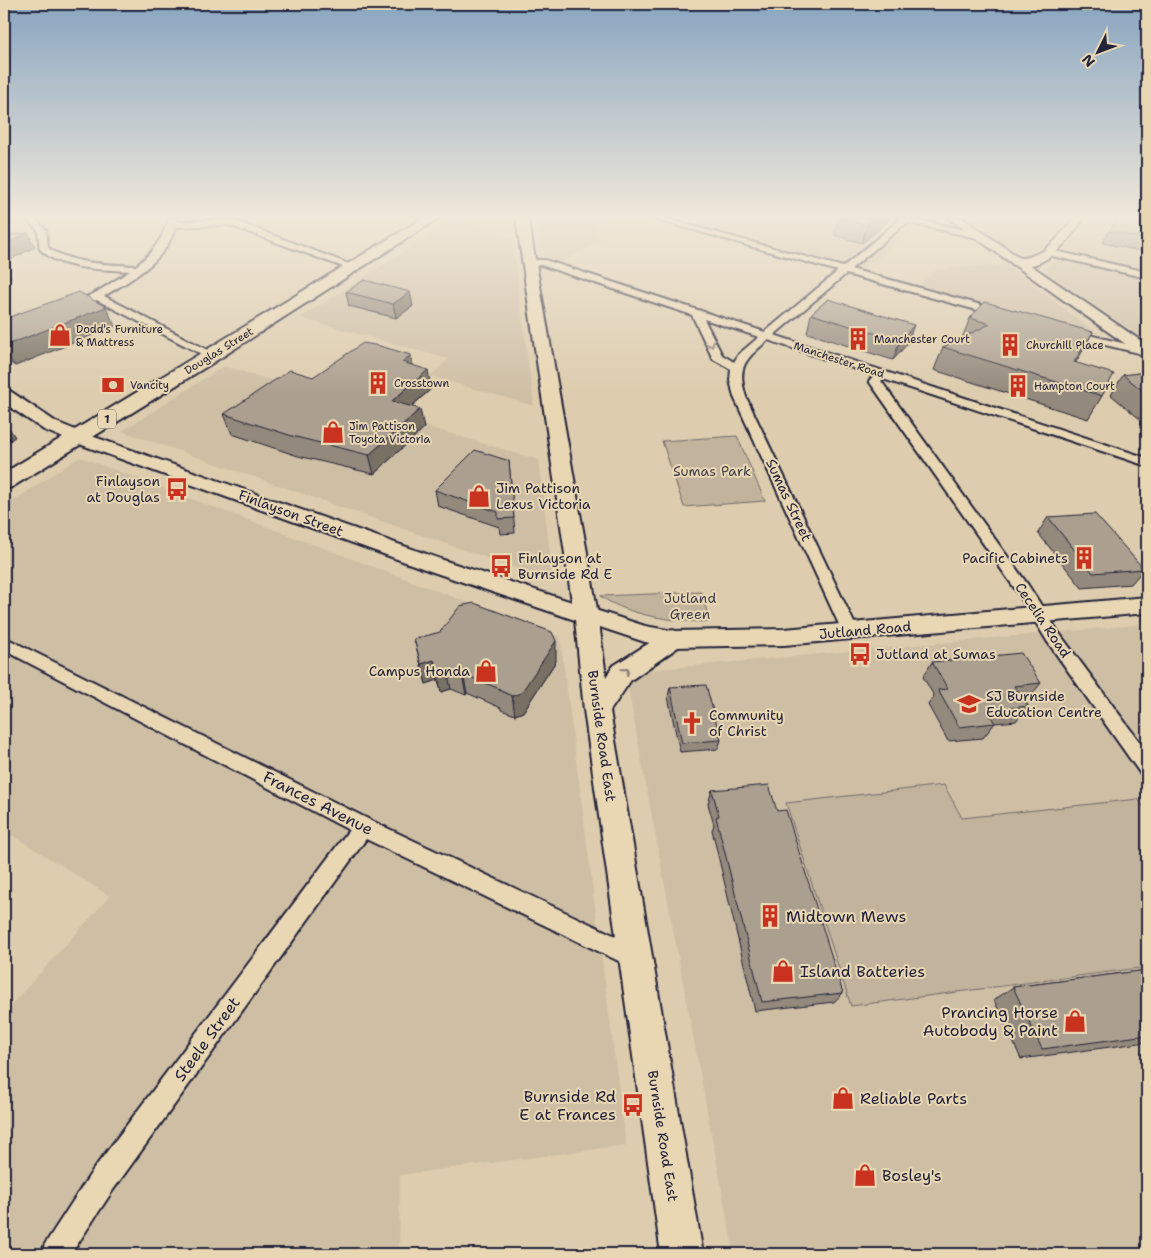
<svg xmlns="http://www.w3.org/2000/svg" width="1151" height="1258" viewBox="0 0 1151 1258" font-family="'Shantell Sans',sans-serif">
<rect width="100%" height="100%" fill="#ddccad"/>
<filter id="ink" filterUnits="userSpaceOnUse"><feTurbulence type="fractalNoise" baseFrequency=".02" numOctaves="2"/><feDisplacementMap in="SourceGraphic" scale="10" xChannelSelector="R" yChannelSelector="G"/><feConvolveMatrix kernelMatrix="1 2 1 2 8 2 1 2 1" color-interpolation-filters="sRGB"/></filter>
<g filter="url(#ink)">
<path fill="#cebea4" d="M535 218H612L596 226 601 241 561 262 542 255Z
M670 218H939L969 238 916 225 883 254 861 269Z
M966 218H1069L1047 245 1034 252 1025 254 1002 242Z
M1092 218H1147V273L1067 253 1066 250Z
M454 220 512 238 534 406 430 376 449 359 300 318Z
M1058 260 1147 279V341L1046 271 1045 267Z
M1006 265 1098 334 918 286 937 269Z
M224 366 539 460 553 581 122 431Z
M80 457 560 637 626 1145 400 1175 399 1254H4V1013L110 896 4 830V507Z
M1147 624V1254H734L627 683 648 670Z"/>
<path fill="#c1b39c" stroke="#726a6c" d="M737 436 765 501 684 507 662 441Z
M701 592 710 622C673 621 631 617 600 596Z
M944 785 962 818 1138 799 1147 812V967L851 1006 786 803Z"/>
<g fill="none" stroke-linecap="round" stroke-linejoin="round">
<defs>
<path id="minor" d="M26 218H34L46 230 48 248C74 265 107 264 136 266 154 251 162 240 169 218H177L176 222 230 219 357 267 352 270 349 269 229 225 175 227C167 260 131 280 104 296L215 354 216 356 211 359 97 300 75 310H67V306L97 292 130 271C102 269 61 271 40 249L38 231Z
M651 218H663L843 267 899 220 897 218H910L984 234 985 236 981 239 907 222 851 269 1003 311V315H995L846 274 774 335 1147 458V466L883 379 881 381 1028 585 1059 633 1147 752V775L1140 773 1047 641 1018 593 869 381 874 375 768 340C746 359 736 366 746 397L858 631 856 635 850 637 844 635 842 631 734 397 730 380 731 369 713 359 692 315 541 265 529 266 524 263 529 260H545L765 332 838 271ZM704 319 759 337 739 354 734 362 722 355Z
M1051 250 1147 272V278L1048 255 1047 253Z
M1068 330 1147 349V355L1064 335 1063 333 1064 331Z
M4 637 370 820 643 949 646 957 643 965 635 968 627 965 366 839 113 1190 71 1254H41L45 1244 93 1170 349 830 4 650Z"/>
<path id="tertiary" d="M1074 218H1084C1069 240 1045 273 1013 265L1011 262 1013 259 1029 257 1043 251 1056 240Z
M1147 597V613L784 645 673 647 645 642 579 620 576 615 579 610 586 607 645 626 673 631 784 629Z"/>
<path id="secondary" d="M516 218H528L598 615 606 677 613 666 665 633 673 630 681 633 685 639 681 645 631 680 610 711 703 1254H661L584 710 575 620 433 572 71 441 44 430 4 403V390L10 391 56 422 83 433 449 562 572 602Z
M948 218H962L1147 345V357L1141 355Z"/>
<path id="primary" d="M423 218H439L217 360 12 487 4 489V473Z"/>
</defs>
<use href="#minor" stroke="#22223b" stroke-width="4"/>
<use href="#tertiary" stroke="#22223b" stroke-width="4"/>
<use href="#secondary" stroke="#22223b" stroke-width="4"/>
<use href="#primary" stroke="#22223b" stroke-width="4"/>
<use href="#minor" fill="#e9d7b4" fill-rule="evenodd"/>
<use href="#tertiary" fill="#e9d7b4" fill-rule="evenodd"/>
<use href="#secondary" fill="#e9d7b4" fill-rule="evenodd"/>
<use href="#primary" fill="#e9d7b4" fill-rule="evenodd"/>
</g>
<path fill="#93897b" stroke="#22223b" d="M838 218H890L889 220 862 243 834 235Z
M1109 231 1147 238 1139 251 1103 243Z
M346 292 413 306 396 318 349 306Z
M828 299 907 344 893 360 807 333 811 314Z
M970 318 1093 332 1075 363 1102 396 1088 419 934 370 943 347 962 338Z
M4 319 115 326 15 366 4 359Z
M413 365 431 389 412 406 424 428 374 474 298 456 232 434 224 414 313 377Z
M1147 372V425L1111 395 1123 375Z
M509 461 515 533 500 534 499 527 438 506 435 490Z
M1048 517 1144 569 1131 584 1082 588 1038 533Z
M1147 625V636L1143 631Z
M414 639 556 661 523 712 515 715 501 710V708L467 693 466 695 451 689 441 692 438 680 426 684Z
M932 662 1041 683 1029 698H1023L1028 706 1016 721 995 723 983 738 948 741 928 705 934 696 923 677Z
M670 687 721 740 718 749 680 752 668 697Z
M712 790 777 811 843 993 834 1002 755 1011 712 830 714 825 708 804Z
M1147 970V1042L1021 1059 994 1000 1013 987Z"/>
<path fill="#786f64" stroke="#22223b" d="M876 218H890L889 220 862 243 867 225Z
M28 233 35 247 4 263V245Z
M4 265 11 277 4 280Z
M410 292 413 306 396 318 393 304Z
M106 307 115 326 15 366 4 349V346Z
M914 325 907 344 893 360 900 341Z
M1093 332 1081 354 1061 386 1074 362Z
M411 355 414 373 402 362Z
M428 370 431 389 396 420 392 401Z
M420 409 424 428 374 474 369 455Z
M5 422 15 437 4 444V423Z
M556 641V661L523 712 515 715 512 696Z
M434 660 438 680 426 684 421 664Z
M447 669 451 689 441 692 437 672Z
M463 674 467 693 466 695 462 675Z"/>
<path fill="#ab9f8f" stroke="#22223b" d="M838 218H876L867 225Z
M1119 218H1147V237L1146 239 1109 231Z
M28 233 4 245V235Z
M364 280 410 292 393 304 346 292Z
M79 292 106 307 4 346V319Z
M828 299 914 325 900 341 811 314Z
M985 302 1093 332 1074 362 1114 374 1102 396 943 347 990 324 970 318Z
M363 343 380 346 411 355 402 362 428 370 392 401 420 409 369 455 292 436 224 414 290 370 313 377Z
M1147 372V394L1123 375Z
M475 450 509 461 514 518 498 519V512L435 490Z
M1095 514 1144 569 1093 573 1048 517Z
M474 603 552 632 556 641 521 693 512 696 499 690 500 689 463 674 462 675 447 669 437 672 434 660 421 664 414 639 440 632 460 606Z
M1021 653 1041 683 1014 686 1028 706 987 711 995 723 959 727 938 690 948 689 932 662Z
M706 685 721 740 682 743 670 687Z
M769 785 777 811 786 810 843 993 762 1002 716 817 719 816 712 790Z
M1147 970V1035L1042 1049 1013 987Z"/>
<defs><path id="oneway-chevron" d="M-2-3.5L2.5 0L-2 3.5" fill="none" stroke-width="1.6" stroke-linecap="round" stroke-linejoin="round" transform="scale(1.25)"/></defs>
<g stroke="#867c78">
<use href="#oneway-chevron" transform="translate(711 344) rotate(65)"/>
<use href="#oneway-chevron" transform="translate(626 671) rotate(-40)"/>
</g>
</g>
<linearGradient id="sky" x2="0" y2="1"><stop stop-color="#88a5c0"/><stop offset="0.55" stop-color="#f0e8da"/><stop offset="1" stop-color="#f0e8da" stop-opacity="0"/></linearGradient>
<rect width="1151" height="394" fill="url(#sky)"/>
<defs>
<symbol id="shop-bare" viewBox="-9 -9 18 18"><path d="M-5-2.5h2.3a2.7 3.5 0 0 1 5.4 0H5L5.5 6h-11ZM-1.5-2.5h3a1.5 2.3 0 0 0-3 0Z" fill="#c8321e" stroke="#e9d7b4" stroke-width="2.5" paint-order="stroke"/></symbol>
<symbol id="building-bare" viewBox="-9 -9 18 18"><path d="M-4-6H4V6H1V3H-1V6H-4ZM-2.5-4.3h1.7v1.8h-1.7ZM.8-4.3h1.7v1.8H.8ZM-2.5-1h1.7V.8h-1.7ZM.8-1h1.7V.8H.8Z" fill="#c8321e" stroke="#e9d7b4" stroke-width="2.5" paint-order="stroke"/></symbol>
<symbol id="bank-bare" viewBox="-9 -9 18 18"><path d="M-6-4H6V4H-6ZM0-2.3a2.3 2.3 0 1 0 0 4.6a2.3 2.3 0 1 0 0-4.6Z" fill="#c8321e" stroke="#e9d7b4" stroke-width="2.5" paint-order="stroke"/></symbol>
<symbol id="bus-bare" viewBox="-9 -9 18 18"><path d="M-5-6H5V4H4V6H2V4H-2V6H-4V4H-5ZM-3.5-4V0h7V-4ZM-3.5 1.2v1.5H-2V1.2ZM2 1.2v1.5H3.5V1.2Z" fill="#c8321e" stroke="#e9d7b4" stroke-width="2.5" paint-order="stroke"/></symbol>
<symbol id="school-bare" viewBox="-9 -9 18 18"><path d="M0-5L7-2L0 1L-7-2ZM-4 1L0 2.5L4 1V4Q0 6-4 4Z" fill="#c8321e" stroke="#e9d7b4" stroke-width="2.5" paint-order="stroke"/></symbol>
<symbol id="church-bare" viewBox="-9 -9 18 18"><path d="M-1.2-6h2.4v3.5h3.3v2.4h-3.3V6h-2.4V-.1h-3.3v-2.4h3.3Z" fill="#c8321e" stroke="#e9d7b4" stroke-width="2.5" paint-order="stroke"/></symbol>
</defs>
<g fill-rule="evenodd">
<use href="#shop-bare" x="44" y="319" width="32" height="32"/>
<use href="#building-bare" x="842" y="323" width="32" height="32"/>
<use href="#building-bare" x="994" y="329" width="32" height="32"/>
<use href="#building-bare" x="362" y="367" width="32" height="32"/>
<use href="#bank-bare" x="97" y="369" width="32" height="32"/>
<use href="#building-bare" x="1002" y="370" width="32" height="32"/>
<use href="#shop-bare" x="317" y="416" width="32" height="32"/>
<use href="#bus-bare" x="161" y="473" width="32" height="32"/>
<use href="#shop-bare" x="463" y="480" width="32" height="32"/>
<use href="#building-bare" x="1068" y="542" width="32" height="32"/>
<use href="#bus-bare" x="485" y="550" width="32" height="32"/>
<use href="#bus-bare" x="844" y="638" width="32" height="32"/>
<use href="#shop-bare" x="470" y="655" width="32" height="32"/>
<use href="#school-bare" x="953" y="688" width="32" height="32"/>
<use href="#church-bare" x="676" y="707" width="32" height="32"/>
<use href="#building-bare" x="754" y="900" width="32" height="32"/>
<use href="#shop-bare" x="767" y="955" width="32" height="32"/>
<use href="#shop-bare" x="1059" y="1005" width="32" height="32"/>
<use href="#shop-bare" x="827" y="1082" width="32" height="32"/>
<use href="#bus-bare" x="617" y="1089" width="32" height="32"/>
<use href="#shop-bare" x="849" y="1159" width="32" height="32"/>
</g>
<g text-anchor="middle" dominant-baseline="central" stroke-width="4" stroke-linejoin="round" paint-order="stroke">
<g font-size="11" fill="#22223b" stroke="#e9d7b4" text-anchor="start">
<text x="76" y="329">Dodd's Furniture<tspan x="76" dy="13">&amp; Mattress</tspan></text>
<text x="874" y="339">Manchester Court</text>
<text x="1026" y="345">Churchill Place</text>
<text x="394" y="383">Crosstown</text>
<text x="130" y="385">Vancity</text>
<text x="1034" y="386">Hampton Court</text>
<text x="349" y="426">Jim Pattison<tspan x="349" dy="13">Toyota Victoria</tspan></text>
</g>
<g font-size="11" fill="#22223b" stroke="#e9d7b4">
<text transform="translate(219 351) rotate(-32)">Douglas Street</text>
<text transform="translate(839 360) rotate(18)">Manchester Road</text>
</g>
<rect fill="#e9d7b4" stroke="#5e585f" stroke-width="1" x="98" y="409.5" width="18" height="19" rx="4"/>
<g font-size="12" font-weight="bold" fill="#22223b">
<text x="107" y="419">1</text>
</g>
<g font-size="14" fill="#423f4e" stroke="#e9d7b4">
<text x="712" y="471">Sumas Park</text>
<text x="690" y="598">Jutland<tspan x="690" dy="16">Green</tspan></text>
</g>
<g font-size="14" fill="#22223b" stroke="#e9d7b4" text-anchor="start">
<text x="160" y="481" text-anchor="end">Finlayson<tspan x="160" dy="16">at Douglas</tspan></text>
<text x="496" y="488">Jim Pattison<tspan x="496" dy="16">Lexus Victoria</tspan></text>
<text x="518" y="558">Finlayson at<tspan x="518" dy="16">Burnside Rd E</tspan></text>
<text x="1068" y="558" text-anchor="end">Pacific Cabinets</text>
<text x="876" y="654">Jutland at Sumas</text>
<text x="470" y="671" text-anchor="end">Campus Honda</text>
<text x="986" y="696">SJ Burnside<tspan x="986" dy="16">Education Centre</tspan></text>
<text x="709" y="715">Community<tspan x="709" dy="16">of Christ</tspan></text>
</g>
<g font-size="14" fill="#22223b" stroke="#e9d7b4">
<text transform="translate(789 500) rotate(65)">Sumas Street</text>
<text transform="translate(291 513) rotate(20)">Finlayson Street</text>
<text transform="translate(1043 620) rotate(56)">Cecelia Road</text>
<text transform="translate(865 630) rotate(-5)">Jutland Road</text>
<text transform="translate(602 736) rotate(82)">Burnside Road East</text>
<text transform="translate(663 1136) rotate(81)">Burnside Road East</text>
</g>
<g font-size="16" fill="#22223b" stroke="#e9d7b4">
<text transform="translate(318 803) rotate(27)">Frances Avenue</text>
<text transform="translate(207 1039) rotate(-54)">Steele Street</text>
</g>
<g font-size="16" fill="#22223b" stroke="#e9d7b4" text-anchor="start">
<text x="786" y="916">Midtown Mews</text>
<text x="800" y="971">Island Batteries</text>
<text x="1058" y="1012" text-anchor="end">Prancing Horse<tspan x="1058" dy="18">Autobody &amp; Paint</tspan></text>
<text x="616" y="1096" text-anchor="end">Burnside Rd<tspan x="616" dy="18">E at Frances</tspan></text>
<text x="860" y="1098">Reliable Parts</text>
<text x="882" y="1175">Bosley's</text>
</g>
</g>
<rect width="1151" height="1258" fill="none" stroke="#e9d7b4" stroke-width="20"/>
<rect x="10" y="10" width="1131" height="1238" fill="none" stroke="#22223b" stroke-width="2" filter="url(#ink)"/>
<g transform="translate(1098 52) rotate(228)" stroke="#e9d7b4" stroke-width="4" paint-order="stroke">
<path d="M0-4L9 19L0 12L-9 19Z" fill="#22223b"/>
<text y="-8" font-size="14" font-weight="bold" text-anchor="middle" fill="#22223b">N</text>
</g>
</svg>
